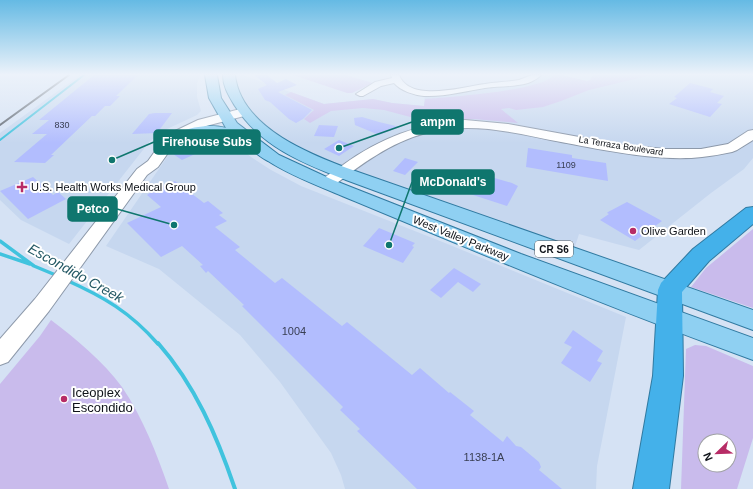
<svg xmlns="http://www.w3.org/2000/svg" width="753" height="489" viewBox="0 0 753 489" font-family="Arial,sans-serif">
<rect width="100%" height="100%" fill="#d5e2f4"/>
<path fill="#c6d7ef" d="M80 75H200L197 84V97L201 111 197 115 167 129 150 141 69 244 21 220 0 200V133Z
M243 75 324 104 373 99 392 103 424 106 425 93H436L533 78 537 75H561L587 81 590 80 593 75H753V134L747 139 753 142V158L744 169 711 193 639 250 579 234 572 256 325 166 261 130 229 76Z
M209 133 229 138 251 157 271 170 301 186 445 243 626 317 597 466 596 489H345L341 475 331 453 280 382 240 335 159 269 106 246 176 144 190 136Z"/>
<path fill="#c9bbec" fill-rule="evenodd" d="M293 75H346L373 83 352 93H347Z
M554 75H561L587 81 590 80 593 75H651L589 90 561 101 543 107 516 110 509 108 501 109 518 123 474 119 433 123 384 110 363 108 331 111 310 123 304 119 314 110 285 95 291 92 324 104 373 99 392 103 424 106 425 99C449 97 541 91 554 75Z
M753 229V308L691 287 706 268Z
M51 320C76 339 103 361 122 387 143 418 157 454 169 489H0V384L40 336Z
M695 345 706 346 753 366V438L737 489H681L686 349ZM705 441H729V465H705Z"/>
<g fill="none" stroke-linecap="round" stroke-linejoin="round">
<path stroke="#40c3de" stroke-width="2" d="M0 140 84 75"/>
<path stroke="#40c3de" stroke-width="3.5" d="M0 241 34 266 58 276
M0 254 30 264
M66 280C104 297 130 312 158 344"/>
<path stroke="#40c3de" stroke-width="4" d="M158 343C195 385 217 436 235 489"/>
</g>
<path fill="#b2bdfe" d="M94 75H137L135 76H137L116 96H120L110 106H105L95 116H92L51 155H54L45 163 14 162 47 134H32L49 120H39Z
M254 75H267L277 83 286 79 297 85 278 92 312 110 303 119 296 123 289 119 270 102 265 100 258 89 267 85Z
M690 83 713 89 710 92 724 96 717 103 722 104 710 117 669 104 677 98 674 97Z
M155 113H172L157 133 132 134 149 114Z
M362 117 379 122 400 127 379 135 355 125 354 118Z
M319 125 338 126 334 137 314 136Z
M203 136 215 145 182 160 173 154 181 151 178 149 185 145Z
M339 140 354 146 339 156 324 149Z
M528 148 572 155V158L606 163 608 181 526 167Z
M405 158 418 162 405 175 393 171Z
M33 177 53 195 58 192 66 199 28 219 0 191Z
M491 177 512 183 518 186 507 206 470 194Z
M175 181 204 203 208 201 223 213 219 215 227 221 215 227 240 247 235 250 275 283 282 278 342 326 347 322 412 375 420 368 449 393 450 392 474 411 470 415 503 442 507 436 516 446 521 447 539 462 541 467 539 470 562 489H417L357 431 360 429 340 410 343 407 242 306 244 305 208 271 206 273 200 266 203 265 182 246 161 257 127 223 161 207 147 195 155 189Z
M627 202 662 221 635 241 600 220 609 214 607 213 608 212Z
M379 228 415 243 412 246 414 247 403 263 363 246Z
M454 268 481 284 473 292 458 282 441 298 430 290Z
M573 330 603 351 597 361 602 363 590 382 561 363 572 347 564 343Z"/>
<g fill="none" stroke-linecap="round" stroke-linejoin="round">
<defs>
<path id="street" d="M391 75H399C410 103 462 87 485 84 496 82 508 82 519 80L532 75H541C537 79 533 81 528 83 514 87 499 86 485 88 465 91 445 97 424 96 414 95 401 91 394 83L381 86 363 96H360L356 94 375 82 392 78Z"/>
<path id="secondary" d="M244 108 248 109 250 112 248 115 206 126 183 138 173 146 158 167 147 175 49 311 8 362 0 365V339L35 299 137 169 148 161 163 140 173 132 198 120Z
M465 120 508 124 623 145 664 149H701L728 144 748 131 753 130V140L737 150 732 152C722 154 712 156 702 157 660 162 602 150 561 142 515 133 473 121 426 133 391 142 360 165 332 187L327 189 322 187 319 184C325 176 335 170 343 165 380 138 420 123 465 120Z"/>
<path id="primary" d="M205 75H217L221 98 237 123 279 155 333 180 521 254 753 338V360C612 309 474 251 335 193 313 184 288 174 268 161 260 157 254 151 247 146 244 144 241 144 238 143 232 141 226 137 220 135 191 127 175 159 158 154L155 151C170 130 203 122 226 128L209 98Z
M223 75H235C241 129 314 156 358 172L753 310V330L346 180C303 163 261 147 235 106 229 96 223 87 223 75Z"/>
<path id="highway" d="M753 207V224L709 261 682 292 683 376 669 489H633L653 376 658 290 661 283 693 249 746 208Z"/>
</defs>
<use href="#street" stroke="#8d99aa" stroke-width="2"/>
<use href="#secondary" stroke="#8d99aa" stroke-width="2"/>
<use href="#primary" stroke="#317aa1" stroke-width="2"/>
<use href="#highway" stroke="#317aa1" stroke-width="2"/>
<use href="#street" fill="#fff" fill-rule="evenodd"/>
<use href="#secondary" fill="#fff" fill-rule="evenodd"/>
<use href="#primary" fill="#8fd0f2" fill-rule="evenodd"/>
<use href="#highway" fill="#44b1ea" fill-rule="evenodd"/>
<path stroke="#575f69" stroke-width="2" d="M0 125 69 75"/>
</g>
<linearGradient id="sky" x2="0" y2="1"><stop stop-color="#65bae4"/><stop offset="0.52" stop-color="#ecf2fa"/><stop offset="1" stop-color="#ecf2fa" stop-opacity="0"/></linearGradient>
<rect width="753" height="143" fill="url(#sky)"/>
<g fill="#b72c66" stroke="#fff" stroke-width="1.5">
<path d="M20 181h4v4h4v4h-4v4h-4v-4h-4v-4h4z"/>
<circle cx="633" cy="231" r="4"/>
<circle cx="64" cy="399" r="4"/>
</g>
<g text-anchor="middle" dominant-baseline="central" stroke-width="4" stroke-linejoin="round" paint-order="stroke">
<g font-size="9" fill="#383e52">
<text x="62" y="125">830</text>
<text x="566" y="165">1109</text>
</g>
<g font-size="9" fill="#0f1319" stroke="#fff">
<text transform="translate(621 146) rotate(9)">La Terraza Boulevard</text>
</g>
<rect fill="#fff" stroke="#575a5e" stroke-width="1" x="535" y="241" width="38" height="16" rx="3"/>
<g font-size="10" font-weight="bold" fill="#0f1319">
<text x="554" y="249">CR S6</text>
</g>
<g font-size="11" fill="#0f1319" stroke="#fff" text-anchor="start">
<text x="31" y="187">U.S. Health Works Medical Group</text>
<text x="641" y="231">Olive Garden</text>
</g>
<g font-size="11" fill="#0f1319" stroke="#fff">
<text transform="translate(461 238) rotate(22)">West Valley Parkway</text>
</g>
<g font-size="11" fill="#383e52">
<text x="294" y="331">1004</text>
<text x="484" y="457">1138-1A</text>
</g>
<g font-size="13" fill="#0f1319" stroke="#fff" text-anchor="start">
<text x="72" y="392">Iceoplex<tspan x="72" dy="15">Escondido</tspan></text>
</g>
<g font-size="14" font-style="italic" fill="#235864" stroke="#fff">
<text transform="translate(76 273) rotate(29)">Escondido Creek</text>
</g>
</g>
<path fill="none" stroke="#0f766e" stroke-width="1.5" d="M339 148L412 122M112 160L154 142M389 245L412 182M174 225L117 209"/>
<g fill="#0f766e" stroke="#fff" stroke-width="1.5">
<circle cx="339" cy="148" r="4"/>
<circle cx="112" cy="160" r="4"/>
<circle cx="389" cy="245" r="4"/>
<circle cx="174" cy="225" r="4"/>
</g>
<g fill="#0f766e" stroke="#0f766e" stroke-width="1.5">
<rect x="412" y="110" width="51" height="24" rx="4"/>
<rect x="154" y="130" width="106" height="24" rx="4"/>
<rect x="412" y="170" width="82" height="24" rx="4"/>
<rect x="68" y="197" width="49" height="24" rx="4"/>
</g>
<g font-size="12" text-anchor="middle" font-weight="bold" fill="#fff">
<text x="438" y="126">ampm</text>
<text x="207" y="146">Firehouse Subs</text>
<text x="453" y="186">McDonald's</text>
<text x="93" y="213">Petco</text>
</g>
<g transform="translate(717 453) rotate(247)"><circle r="19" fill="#ffffff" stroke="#9fa1a3"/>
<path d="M0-3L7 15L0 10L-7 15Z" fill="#b72c66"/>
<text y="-6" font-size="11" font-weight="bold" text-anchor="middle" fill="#0f1319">N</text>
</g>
</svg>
